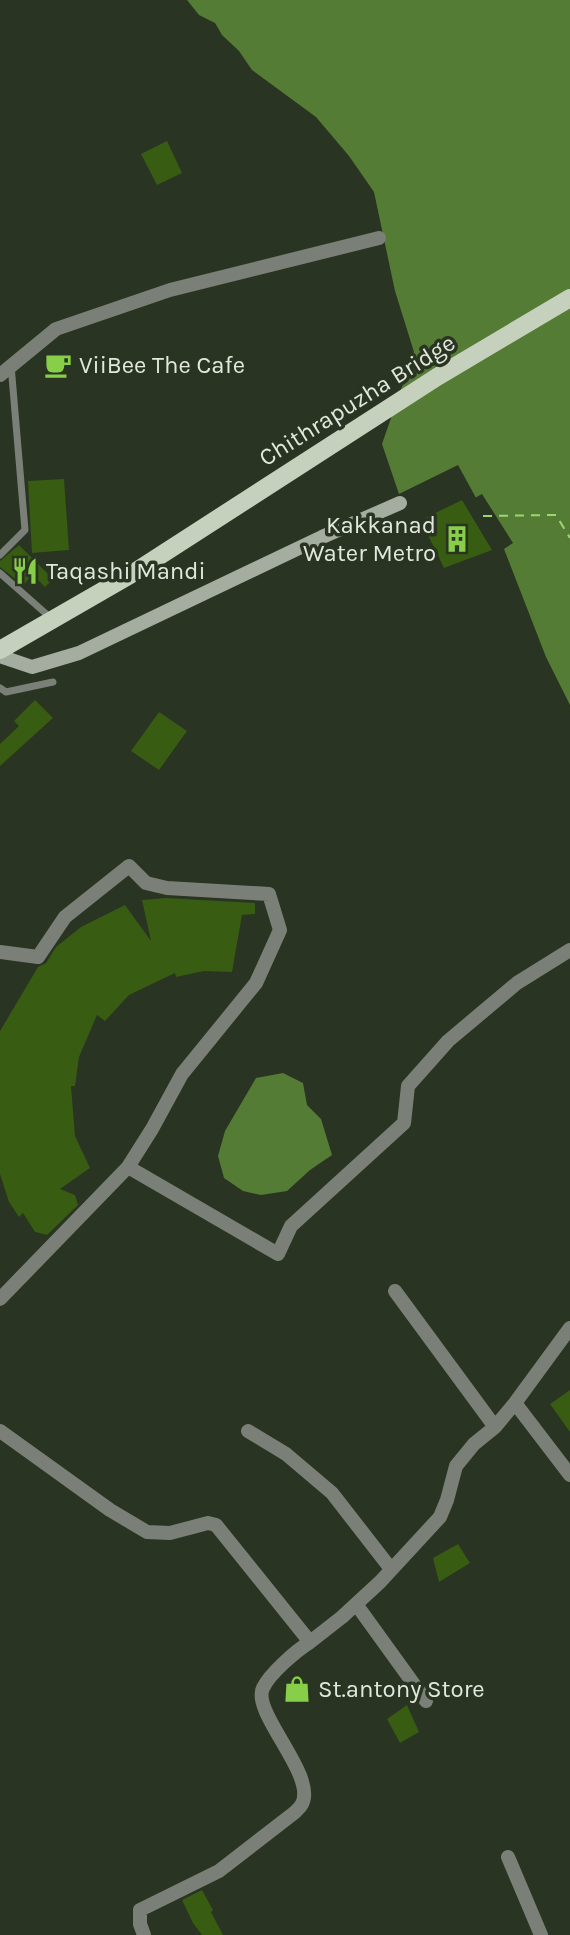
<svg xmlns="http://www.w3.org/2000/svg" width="570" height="1935" viewBox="0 0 570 1935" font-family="Karla,sans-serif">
<rect width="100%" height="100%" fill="#293422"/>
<path fill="#557c35" d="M187 0H570V705L546 657 504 549 458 465 399 494 382 444 414 352 395 291 374 192 349 156 316 117 252 70 239 51 222 35 215 23 199 15Z
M283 1073 303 1083 307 1105 321 1119 332 1155 310 1170 287 1191 261 1195 243 1191 224 1178 218 1156 225 1131 256 1078Z"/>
<path fill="#293422" d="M482 494 513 543 501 551 473 499Z"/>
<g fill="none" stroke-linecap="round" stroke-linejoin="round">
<path stroke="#9dd573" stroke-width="2" stroke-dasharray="9 7" stroke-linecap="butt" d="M483 516 556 515 570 538"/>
</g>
<path fill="#375c12" d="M167 141 182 173 157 185 141 154Z
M64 479 69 550 32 553 28 481Z
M462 500 492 550 444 568 424 527 425 518Z
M19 545 53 579 45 587 33 575 23 585 0 567V561Z
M35 700 53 718 0 766V744L19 726 14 721Z
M159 712 187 731 159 770 131 751Z
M166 898 255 903V914L242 915 232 972 204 971 176 977 175 973 129 995 105 1021 97 1015 79 1057 75 1086H71L75 1136 90 1168 60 1189 75 1195 78 1205 47 1235 35 1232 23 1213 19 1217 9 1202 0 1174V1031L38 967 46 963 56 947 81 927 125 905 151 941 142 900Z
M570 1390V1432L550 1404Z
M458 1544 470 1563 439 1582 433 1558Z
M407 1705 419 1732 400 1743 387 1719Z
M202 1890 213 1910 211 1912 223 1935H202L193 1923 182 1900Z"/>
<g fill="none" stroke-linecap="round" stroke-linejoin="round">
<path stroke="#7a8077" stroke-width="7" d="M0 555 25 530 11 365
M0 573 52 619
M0 688 6 692 53 682"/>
<path stroke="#7a8077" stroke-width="14" d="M0 375 56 329 170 290 379 238
M0 952 38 957 65 917 129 866 146 883 167 888 269 894 280 930 256 983 182 1074 152 1129 128 1167 0 1299
M128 1167 278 1254 291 1226 404 1123 408 1086 448 1041 517 983 570 950
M395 1291 495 1427
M515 1403 570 1475
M0 1431 110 1510 147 1532 170 1533 208 1523 216 1525 310 1642C296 1651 270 1673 263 1688 251 1712 317 1775 302 1804 300 1808 297 1810 294 1813L219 1871 140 1910V1924L144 1935
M248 1431 286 1454 332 1493 391 1569
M356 1604 426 1701
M310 1642 342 1617 380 1582 440 1517 447 1500 456 1466 474 1444 495 1427 515 1403 570 1328
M508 1857 541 1935"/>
<path stroke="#a4ad9f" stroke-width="14" d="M0 656 32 667 79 653 322 537 400 503"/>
<path stroke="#c5d0bd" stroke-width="18" d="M0 650 130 575 437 377 570 298"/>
</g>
<defs>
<symbol id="cafe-bare" viewBox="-9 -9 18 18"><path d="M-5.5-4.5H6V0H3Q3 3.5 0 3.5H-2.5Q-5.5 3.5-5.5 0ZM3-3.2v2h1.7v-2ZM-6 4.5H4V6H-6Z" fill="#88cf49" stroke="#293422" stroke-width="2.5" paint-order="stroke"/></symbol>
<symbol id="building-bare" viewBox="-9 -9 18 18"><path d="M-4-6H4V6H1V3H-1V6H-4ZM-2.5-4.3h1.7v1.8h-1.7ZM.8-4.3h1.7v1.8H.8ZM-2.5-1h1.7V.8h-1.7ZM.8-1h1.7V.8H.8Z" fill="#88cf49" stroke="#293422" stroke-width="2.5" paint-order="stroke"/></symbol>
<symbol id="restaurant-bare" viewBox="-9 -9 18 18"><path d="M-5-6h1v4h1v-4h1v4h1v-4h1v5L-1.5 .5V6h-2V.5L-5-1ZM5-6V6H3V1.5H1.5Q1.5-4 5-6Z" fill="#88cf49" stroke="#293422" stroke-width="2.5" paint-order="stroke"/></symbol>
<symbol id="shop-bare" viewBox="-9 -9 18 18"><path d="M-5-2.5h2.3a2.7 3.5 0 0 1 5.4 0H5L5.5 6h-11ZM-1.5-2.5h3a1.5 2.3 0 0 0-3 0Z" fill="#88cf49" stroke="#293422" stroke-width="2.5" paint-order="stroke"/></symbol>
</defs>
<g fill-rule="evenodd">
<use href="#cafe-bare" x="39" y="346" width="38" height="38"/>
<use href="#building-bare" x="438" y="520" width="38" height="38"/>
<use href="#restaurant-bare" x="6" y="552" width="38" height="38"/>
<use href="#shop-bare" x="278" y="1670" width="38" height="38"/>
</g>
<g text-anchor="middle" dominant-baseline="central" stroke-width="7" stroke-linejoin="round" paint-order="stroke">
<g font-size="24" fill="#e2e8dd" stroke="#293422" text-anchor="start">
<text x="79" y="365">ViiBee The Cafe</text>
<text x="436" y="525" text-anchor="end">Kakkanad<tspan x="436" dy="28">Water Metro</tspan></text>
<text x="46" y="571">Taqashi Mandi</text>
<text x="318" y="1689">St.antony Store</text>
</g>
<g font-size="24" fill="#e2e8dd" stroke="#293422">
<text transform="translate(357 400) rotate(-32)">Chithrapuzha Bridge</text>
</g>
</g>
</svg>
